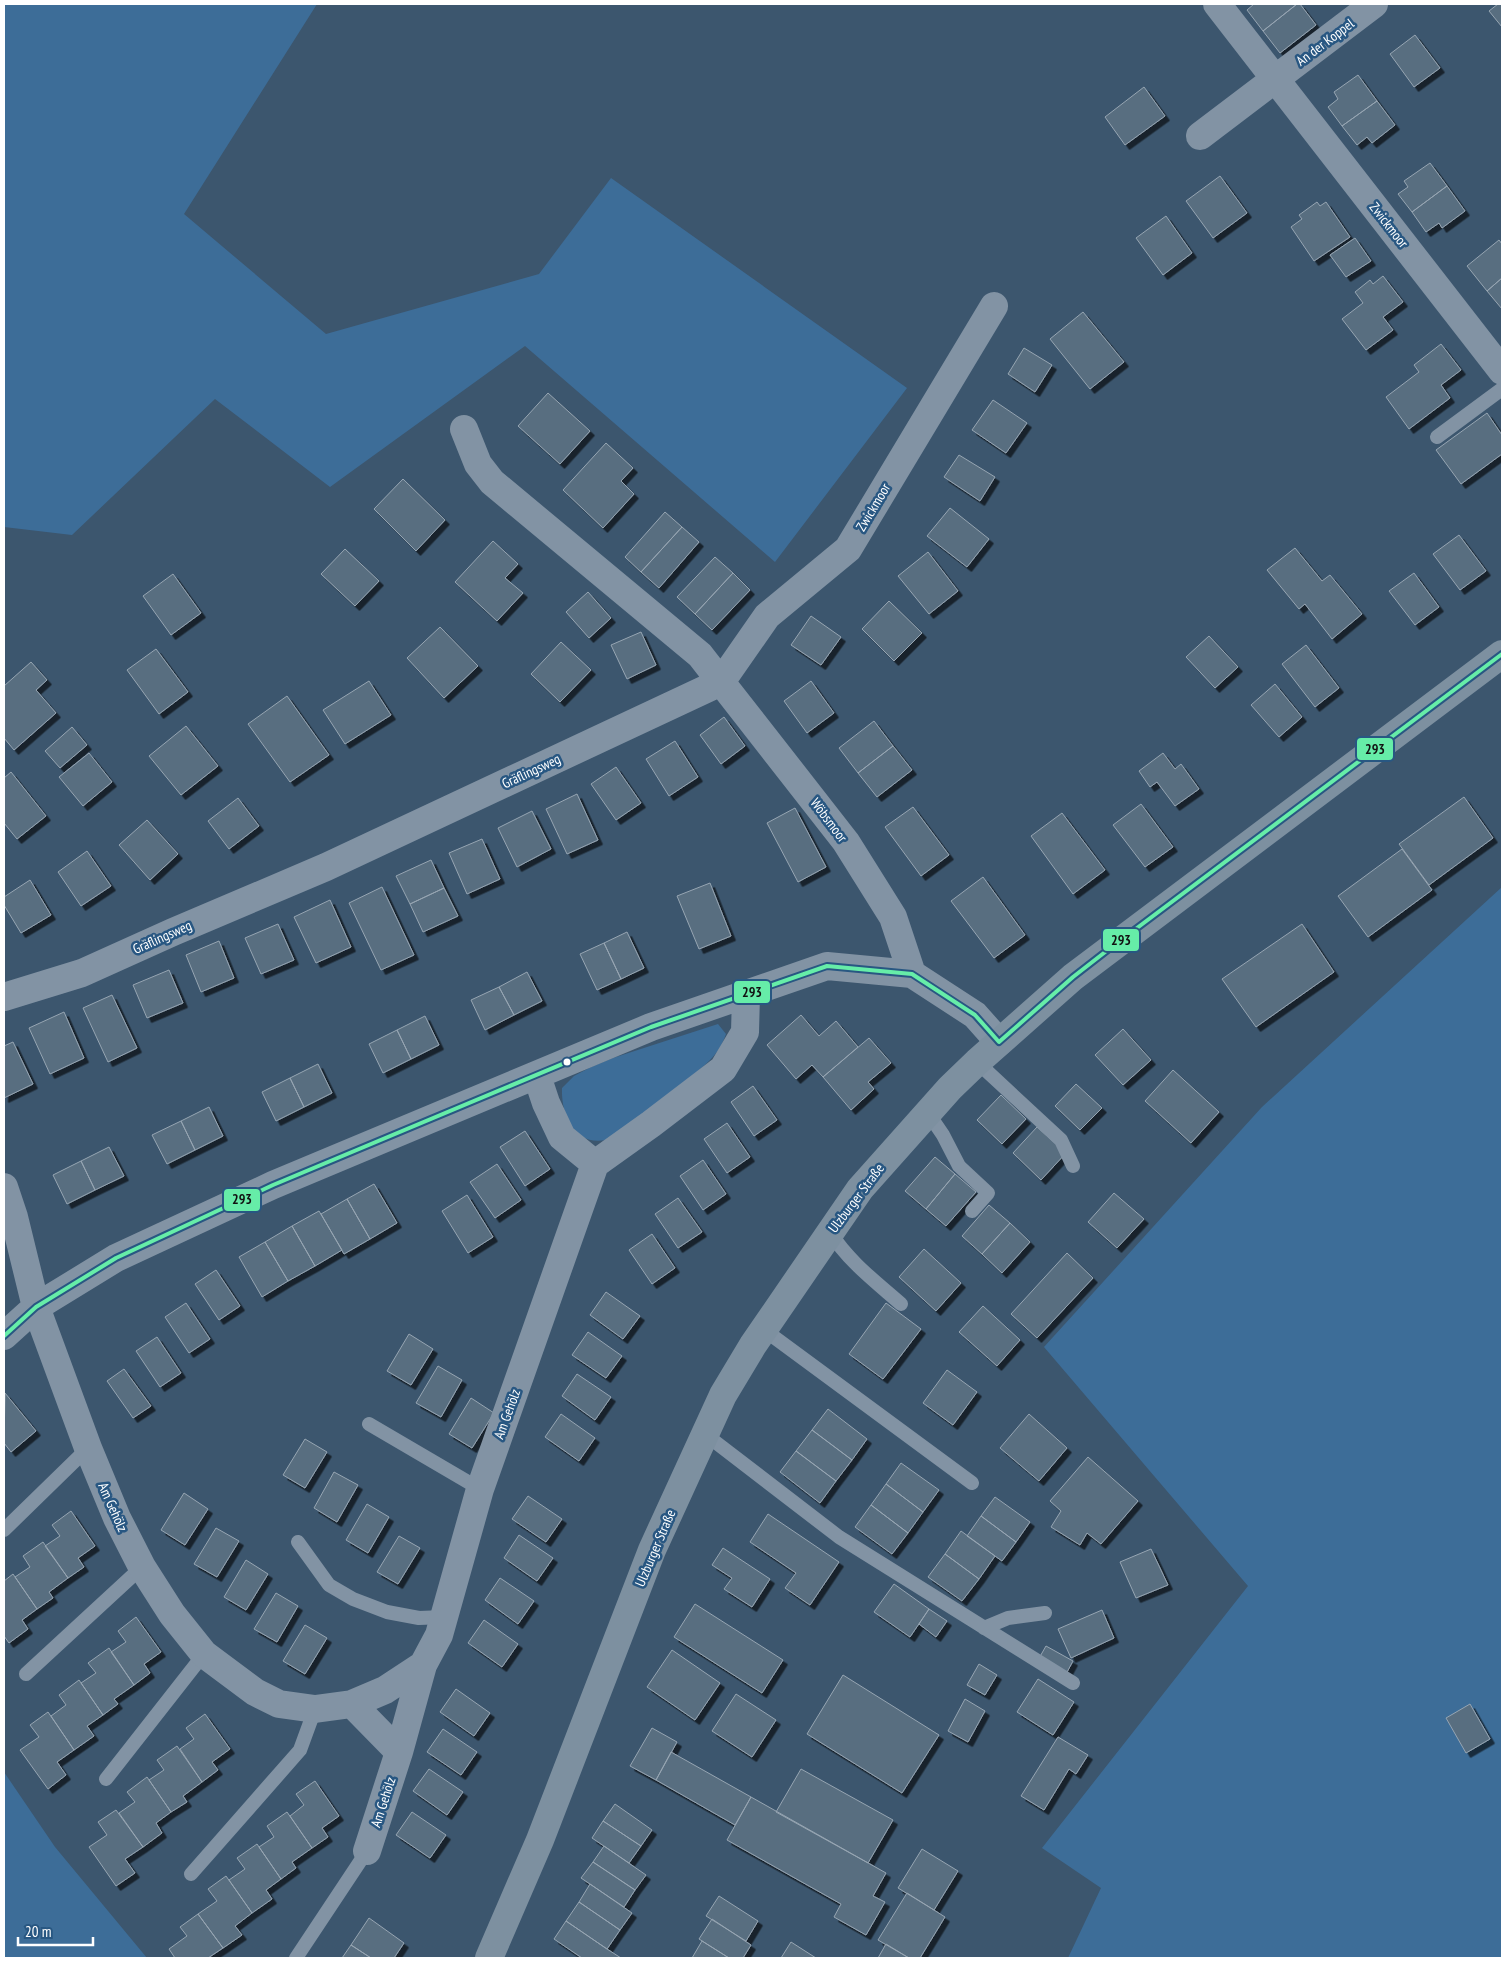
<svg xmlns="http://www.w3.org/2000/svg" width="1506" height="1962" viewBox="0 0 1506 1962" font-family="'PT Sans Narrow',sans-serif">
<defs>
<filter id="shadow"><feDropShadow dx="4.5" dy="4.5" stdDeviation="0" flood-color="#0009"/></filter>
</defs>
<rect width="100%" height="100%" fill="#3c566e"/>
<path fill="#3d6d98" d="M4 4H317L184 214 326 334 539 274 611 178 907 388 775 562 525 346 330 487 215 399 72 535 4 527Z
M1502 887V1958H1068L1101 1888 1042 1848 1248 1586 1044 1347 1262 1107Z
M718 1024 726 1034C722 1045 718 1052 710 1060 699 1072 618 1137 606 1140 574 1146 561 1115 562 1088L574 1076 591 1067 613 1058Z
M4 1772 55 1847 147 1958H4Z"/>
<path fill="#596e80" stroke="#96a5b2" filter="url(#shadow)" d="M1254 4H1297L1263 31 1247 10Z
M1297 4H1300L1316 25 1280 53 1263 31Z
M1498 4H1502V27L1489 11Z
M1415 35 1440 68 1414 87 1390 54Z
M1358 75 1377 101 1342 126 1328 107 1338 99 1334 92Z
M1144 87 1165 116 1125 145 1105 117Z
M1377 101 1395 125 1372 143 1367 137 1357 145 1342 126Z
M1430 163 1447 186 1412 212 1398 194 1408 187 1404 181Z
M1220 176 1247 213 1213 238 1186 201Z
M1447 186 1465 211 1442 228 1439 223 1426 232 1412 212Z
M1317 202 1320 206 1326 202 1350 237 1314 261 1291 227 1302 219 1299 215Z
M1166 216 1192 253 1163 275 1136 238Z
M1355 238 1371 261 1346 277 1330 255Z
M1499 240 1502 244V278L1487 291 1467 266Z
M1383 276 1403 302 1383 317 1393 330 1366 350 1342 319 1363 303 1355 292 1370 280 1373 284Z
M1502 278V309L1487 291Z
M1083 312 1124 362 1090 389 1050 339Z
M1441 344 1461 370 1441 385 1450 398 1409 429 1386 397 1419 372 1414 365Z
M1024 348 1052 365 1035 392 1008 374Z
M548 393 590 431 560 464 518 426Z
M993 400 1027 423 1006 453 972 430Z
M1487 413 1502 435V454L1461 484 1436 450Z
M606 443 633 468 621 481 634 494 603 528 563 490Z
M959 455 995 477 980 501 944 477Z
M403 479 445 520 416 551 374 509Z
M950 508 989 539 967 567 927 536Z
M665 512 682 527 641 572 625 557Z
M682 527 699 542 659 588 641 572Z
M1459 535 1486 571 1460 590 1433 554Z
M493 541 518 564 505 578 523 593 497 621 455 582Z
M1295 548 1322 581 1330 575 1362 614 1332 639 1305 604 1299 609 1267 570Z
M345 549 379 581 355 606 321 574Z
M928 552 958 591 929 614 898 576Z
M715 557 733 573 695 614 677 597Z
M733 573 750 590 712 630 695 614Z
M1414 573 1439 607 1415 625 1389 591Z
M173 574 201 613 171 635 143 596Z
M588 592 611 618 589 638 566 612Z
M889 601 922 633 894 661 862 629Z
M811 616 841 637 821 665 791 645Z
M440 627 478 666 444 698 407 658Z
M641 632 656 665 627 679 611 645Z
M1209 636 1238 667 1215 688 1186 657Z
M561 642 591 670 560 702 531 674Z
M1306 645 1339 688 1315 707 1282 664Z
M156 649 188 692 159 714 127 670Z
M31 662 47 680 36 690 56 713 14 750 4 738V686Z
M369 681 391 715 345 744 323 710Z
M811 681 834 713 807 733 784 701Z
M1275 684 1302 717 1279 737 1251 705Z
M287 696 329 755 290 782 248 724Z
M724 717 745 746 721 764 700 735Z
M874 721 893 746 858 773 839 748Z
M186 726 218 766 181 795 149 756Z
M72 727 87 745 60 768 45 751Z
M675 741 698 777 669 796 646 759Z
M893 746 912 770 877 797 858 773Z
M89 753 112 782 83 806 59 777Z
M1163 753 1175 769 1181 764 1199 789 1175 806 1157 782 1150 787 1139 771Z
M616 767 641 803 616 820 591 784Z
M11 772 46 816 17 839 4 823V778Z
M577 794 598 840 567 854 546 809Z
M1464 797 1493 838 1429 885 1399 844Z
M238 798 259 826 229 849 208 821Z
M1141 804 1173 847 1145 867 1113 825Z
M913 807 949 855 921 876 885 827Z
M795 808 826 867 798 882 767 823Z
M532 811 551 849 517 867 498 828Z
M1062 813 1105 870 1073 894 1031 836Z
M147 820 178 854 150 880 119 845Z
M482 839 500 879 467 894 449 853Z
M1402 849 1432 890 1368 937 1338 896Z
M87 851 111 886 81 906 58 872Z
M431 860 444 888 410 904 396 876Z
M983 877 1025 935 994 958 951 901Z
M30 880 51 915 21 933 4 905V897Z
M710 883 731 936 699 949 677 896Z
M382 887 414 955 381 970 349 903Z
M444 888 458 916 423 932 410 904Z
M330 900 351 947 316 963 294 917Z
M278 924 294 960 261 974 245 938Z
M1302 924 1334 972 1256 1027 1222 979Z
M627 932 644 968 621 979 604 943Z
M219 941 234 978 201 992 186 955Z
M604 943 621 979 597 990 580 954Z
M169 970 183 1003 147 1018 133 985Z
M527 972 542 1001 514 1015 499 987Z
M499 987 514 1015 485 1030 471 1000Z
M112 995 137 1048 108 1062 83 1008Z
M64 1012 84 1058 50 1074 29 1028Z
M801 1015 819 1036 836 1021 858 1047 823 1077 812 1065 796 1079 767 1045Z
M425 1016 439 1045 411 1059 397 1030Z
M1123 1029 1151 1060 1123 1085 1095 1055Z
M397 1030 411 1059 383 1073 369 1044Z
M869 1038 891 1063 868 1082 874 1089 851 1110 823 1077Z
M13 1042 33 1084 4 1098V1046Z
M318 1064 332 1093 304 1107 290 1078Z
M1173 1070 1219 1112 1191 1143 1145 1101Z
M290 1078 304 1107 276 1121 262 1092Z
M1076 1084 1102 1108 1080 1130 1055 1106Z
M753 1086 777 1120 754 1136 731 1102Z
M1001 1095 1026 1119 1002 1144 977 1120Z
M209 1107 223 1136 195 1150 181 1121Z
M181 1121 195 1150 167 1164 152 1135Z
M727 1123 750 1157 727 1173 704 1139Z
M1037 1127 1066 1153 1041 1180 1013 1153Z
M525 1131 550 1169 525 1186 500 1147Z
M109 1147 124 1176 95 1190 81 1161Z
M935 1157 955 1174 926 1209 905 1191Z
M703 1160 726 1194 703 1210 680 1176Z
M81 1161 95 1190 67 1204 53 1175Z
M497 1164 521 1200 495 1218 470 1182Z
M955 1174 976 1192 946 1226 926 1209Z
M374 1184 397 1223 370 1239 347 1199Z
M1114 1193 1144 1219 1117 1248 1088 1222Z
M467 1195 493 1237 468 1253 442 1211Z
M678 1198 702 1232 678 1248 655 1214Z
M347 1199 370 1239 344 1254 321 1214Z
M989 1205 1010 1223 982 1254 962 1236Z
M319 1211 342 1250 315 1266 292 1226Z
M1010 1223 1030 1242 1002 1273 982 1254Z
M292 1226 315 1266 288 1281 265 1242Z
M652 1234 675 1268 652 1284 629 1250Z
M265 1242 288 1281 262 1297 239 1257Z
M924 1249 961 1283 936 1311 899 1277Z
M1067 1253 1093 1278 1037 1338 1011 1314Z
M216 1270 240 1306 219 1320 195 1284Z
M606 1292 640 1316 623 1339 590 1315Z
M186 1303 210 1339 189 1353 165 1317Z
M886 1303 921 1329 883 1379 849 1354Z
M983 1306 1020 1340 997 1366 959 1332Z
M588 1332 622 1356 606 1378 572 1355Z
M409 1334 433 1349 411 1385 387 1371Z
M157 1337 181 1373 160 1387 136 1351Z
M438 1366 462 1380 441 1417 416 1403Z
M124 1369 151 1406 133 1418 107 1381Z
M947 1370 977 1392 953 1425 923 1403Z
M577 1374 611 1397 595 1420 562 1396Z
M5 1393 36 1431 11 1452 4 1443Z
M471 1398 494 1413 472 1448 449 1434Z
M828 1409 867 1439 852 1460 812 1430Z
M561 1414 595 1438 579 1461 545 1437Z
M1029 1414 1067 1448 1039 1481 1000 1448Z
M812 1430 852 1460 836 1481 796 1451Z
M305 1439 327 1452 305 1488 283 1475Z
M796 1451 836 1481 820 1503 780 1472Z
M1088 1457 1138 1501 1101 1544 1087 1533 1080 1545 1051 1527 1061 1511 1050 1501Z
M901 1463 939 1490 923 1512 886 1484Z
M334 1472 358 1485 337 1522 314 1508Z
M886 1484 923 1512 908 1533 871 1505Z
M184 1493 208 1509 185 1545 161 1530Z
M528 1496 562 1519 546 1542 512 1519Z
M995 1497 1030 1522 1016 1542 981 1516Z
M367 1504 389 1517 368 1553 346 1540Z
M871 1505 908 1533 892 1554 855 1527Z
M71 1511 95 1546 78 1558 84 1567 68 1578 45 1546 60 1536 52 1525Z
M768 1514 839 1562 810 1605 785 1588 796 1573 750 1542Z
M981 1516 1016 1542 1002 1561 967 1536Z
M216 1528 239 1541 217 1577 194 1564Z
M961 1531 995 1556 979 1579 945 1554Z
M519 1535 553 1558 537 1581 504 1558Z
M399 1536 420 1548 398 1584 377 1572Z
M43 1542 68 1578 49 1592 53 1598 37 1609 15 1577 30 1567 23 1556Z
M723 1548 770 1579 752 1607 724 1589 732 1578 712 1565Z
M1151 1549 1168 1585 1136 1598 1120 1562Z
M945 1554 979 1579 962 1601 928 1577Z
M246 1560 268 1574 246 1610 224 1597Z
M13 1574 37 1609 22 1620 28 1629 9 1643 4 1636V1581Z
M500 1578 534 1601 518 1624 485 1600Z
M894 1584 929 1609 910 1637 874 1612Z
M276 1593 298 1606 277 1642 254 1629Z
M695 1604 783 1660 762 1693 674 1637Z
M929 1609 947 1621 936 1637 919 1624Z
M1102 1610 1114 1638 1071 1658 1058 1629Z
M136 1617 161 1652 144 1664 150 1673 134 1685 111 1652 126 1642 118 1631Z
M484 1620 518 1644 502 1667 468 1643Z
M305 1625 327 1638 305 1674 283 1661Z
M1046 1646 1073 1661 1066 1674 1038 1660Z
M109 1648 134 1685 114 1699 118 1704 103 1715 81 1683 96 1673 88 1663Z
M672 1650 720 1683 695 1720 647 1687Z
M979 1664 997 1675 985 1695 967 1685Z
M843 1675 939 1735 902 1793 807 1734Z
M1038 1679 1074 1702 1053 1735 1017 1712Z
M79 1680 103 1715 87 1726 94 1736 74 1750 51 1716 66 1705 59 1695Z
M456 1689 490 1713 474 1736 440 1712Z
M736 1694 776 1720 752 1757 712 1731Z
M965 1699 985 1711 968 1742 948 1731Z
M1470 1704 1490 1739 1466 1753 1446 1718Z
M48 1712 74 1750 57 1762 66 1775 48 1789 20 1750 39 1737 30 1725Z
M205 1714 230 1749 212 1762 218 1770 202 1782 180 1749 194 1739 186 1728Z
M652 1728 677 1742 656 1780 630 1766Z
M443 1729 477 1752 461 1775 427 1752Z
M1058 1737 1088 1755 1076 1774 1069 1769 1044 1810 1021 1796Z
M177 1746 202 1782 183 1796 187 1802 171 1812 149 1780 164 1770 157 1760Z
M671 1752 751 1797 735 1825 656 1780Z
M429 1769 463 1792 447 1815 413 1791Z
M801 1769 893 1820 868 1863 776 1812Z
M147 1777 171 1812 156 1823 162 1833 143 1847 119 1813 135 1802 127 1792Z
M315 1781 339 1816 322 1828 328 1837 312 1848 290 1816 304 1805 296 1794Z
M751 1797 886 1873 873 1896 885 1902 866 1935 834 1917 841 1904 727 1840Z
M615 1804 652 1830 641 1846 603 1821Z
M116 1810 143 1847 125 1859 135 1873 116 1886 89 1847 107 1835 98 1822Z
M287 1812 312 1848 292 1862 296 1868 281 1879 259 1847 274 1837 267 1826Z
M412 1812 446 1835 430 1858 396 1835Z
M603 1821 641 1846 629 1863 592 1838Z
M257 1844 281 1879 266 1890 272 1899 252 1913 229 1880 245 1869 237 1858Z
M604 1846 646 1875 635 1890 593 1862Z
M922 1849 958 1871 934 1910 898 1888Z
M593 1862 635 1890 624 1907 581 1878Z
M226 1876 252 1913 235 1926 242 1935 223 1948 198 1914 217 1901 208 1889Z
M590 1884 632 1913 620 1930 579 1902Z
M907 1893 945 1917 920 1958H909L878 1940Z
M719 1896 758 1921 746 1941 706 1916Z
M579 1902 620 1930 607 1949 566 1921Z
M198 1914 223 1948 208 1958H175L169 1949 187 1936 180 1927Z
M369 1918 404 1943 394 1958H371L351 1945Z
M712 1919 751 1945 743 1958H729L699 1939Z
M566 1921 607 1949 621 1958H582L554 1939Z
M702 1941 729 1958H692Z
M791 1942 816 1958H781Z
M886 1944 909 1958H878Z
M351 1945 371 1958H342Z"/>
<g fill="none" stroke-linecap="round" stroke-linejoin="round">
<path stroke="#8293a4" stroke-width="14" d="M1437 437 1502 389
M977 1062 1061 1140 1073 1166
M928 1113 943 1135 959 1166 988 1193 972 1211
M830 1232C848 1261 876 1282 901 1304
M763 1329 972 1483
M369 1424 480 1489
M704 1436 714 1441 839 1537 1073 1683
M4 1530 88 1448
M298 1542 329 1585 353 1599 387 1612 419 1618 444 1617
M984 1628 1008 1618 1045 1613
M26 1674 142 1567
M106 1779 204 1654
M191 1874 300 1750 315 1709
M296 1958 367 1851"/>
<path stroke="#8293a4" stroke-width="28" d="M1217 4 1502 371
M1200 136 1374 4
M912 974 893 917 846 842 721 682 767 616 848 549 994 306
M4 997 82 973 173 932 326 867 721 682 700 655 492 482 478 464 464 429
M537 1076 546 1103 562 1137 595 1164
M4 1187 14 1217 36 1307 88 1448 117 1518 142 1567 172 1614 204 1654 255 1692 279 1704 315 1709 352 1704 385 1690 423 1665 439 1635 480 1489 595 1164 651 1124 723 1069 745 1032 746 995
M4 1336 36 1307 116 1258 273 1185 651 1027 827 966 912 974 975 1015 999 1042
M352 1704 399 1752
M367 1851 399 1752 423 1665"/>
<path stroke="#7d90a0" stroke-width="28" d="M489 1958 540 1840 652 1550 723 1395 753 1345 860 1189 950 1088 977 1062 1073 977 1502 654"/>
<defs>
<path id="bus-1" d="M999 1042 1073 977 1109 949 1502 654
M4 1336 36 1307 116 1258 273 1185 651 1027 827 966 912 974 975 1015 999 1042"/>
</defs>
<use href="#bus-1" stroke="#285782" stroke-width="8"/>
<use href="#bus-1" stroke="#66eda8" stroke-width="4"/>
</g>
<circle fill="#fff" stroke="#285782" stroke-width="2" cx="567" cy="1062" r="4.5"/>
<g text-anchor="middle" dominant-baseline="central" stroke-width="5" stroke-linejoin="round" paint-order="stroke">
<g font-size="14" fill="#fff" stroke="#285782">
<text transform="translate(1325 42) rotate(-37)">An der Koppel</text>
<text transform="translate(1389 225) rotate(52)">Zwickmoor</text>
<text transform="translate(873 507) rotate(-59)">Zwickmoor</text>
<text transform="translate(531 771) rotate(-25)">Gräflingsweg</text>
<text transform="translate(829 820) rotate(53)">Wöbsmoor</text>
<text transform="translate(162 937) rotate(-24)">Gräflingsweg</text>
<text transform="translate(856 1198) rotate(-53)">Ulzburger Straße</text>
<text transform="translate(507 1414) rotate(-70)">Am Gehölz</text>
<text transform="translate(113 1507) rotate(66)">Am Gehölz</text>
<text transform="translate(655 1548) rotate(-67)">Ulzburger Straße</text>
<text transform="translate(383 1802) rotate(-72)">Am Gehölz</text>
</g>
</g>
<g stroke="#285782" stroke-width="2">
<rect x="1356" y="737" width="38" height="24" rx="5" fill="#66eda8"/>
<rect x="1102" y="928" width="38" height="24" rx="5" fill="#66eda8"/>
<rect x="733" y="980" width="38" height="24" rx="5" fill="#66eda8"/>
<rect x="223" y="1188" width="38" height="24" rx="5" fill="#66eda8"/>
</g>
<g font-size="14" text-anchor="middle" font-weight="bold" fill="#111">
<text x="1375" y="754">293</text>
<text x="1121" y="945">293</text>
<text x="752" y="997">293</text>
<text x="242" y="1204">293</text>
</g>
<rect width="1506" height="1962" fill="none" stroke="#ffffff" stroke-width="10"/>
<path d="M18 1937v8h75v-8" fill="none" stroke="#ffffff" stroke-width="2.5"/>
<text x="25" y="1937" font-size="15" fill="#ffffff" stroke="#285782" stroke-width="4" paint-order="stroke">20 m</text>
</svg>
